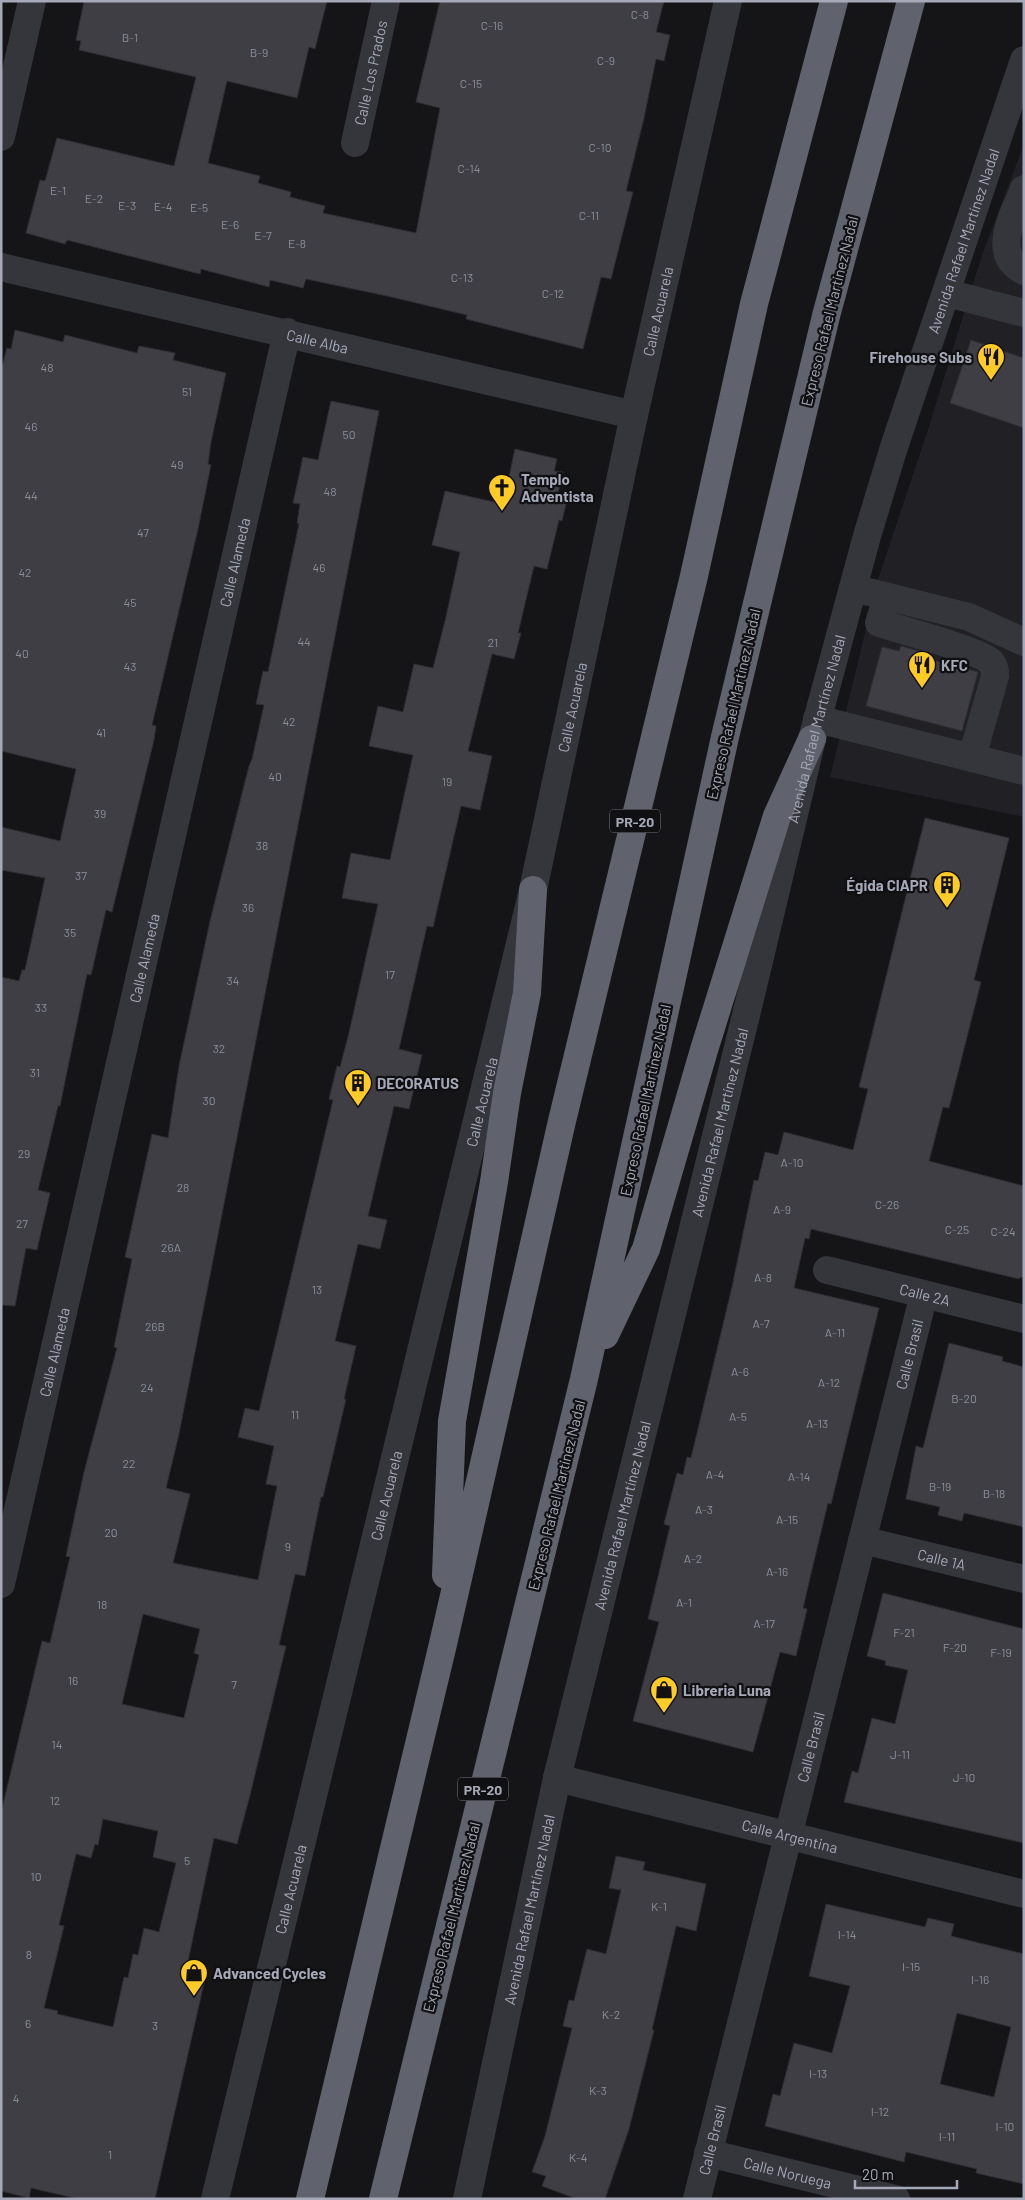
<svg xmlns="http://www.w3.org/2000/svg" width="1025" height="2200" viewBox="0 0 1025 2200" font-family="Barlow,sans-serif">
<rect width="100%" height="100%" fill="#151416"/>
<path fill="#212024" d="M1024 144V817L830 777 878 579 926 436 981 258Z"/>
<path fill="#3e3e44" stroke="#2f2e33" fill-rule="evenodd" d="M84 1H327L315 49 309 47 297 98 227 81 208 163 260 176 258 183 291 192 290 197 325 206 323 213 416 233 440 108 416 102 440 1H664L656 32 670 35 664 61 656 59 644 118 626 191 633 192 611 279 601 277 583 349 466 319 467 315 387 296 306 279 303 288 270 280 269 287 201 269 200 274 67 240 65 244 26 233 40 180 45 181 57 138 174 166 196 77 79 50 81 41 76 40Z
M15 330 63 342 65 335 137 353 139 346 175 353 173 360 226 373 211 442 208 464 211 465 198 529 152 725 156 726 154 740 112 912 106 910 91 975 87 974 60 1106H58L38 1190 50 1193 37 1250 26 1248 15 1306 1 1305V977L19 981 22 970H25L45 878 1 870V827L60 841 76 769 1 751V370L7 348 11 349Z
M971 340 1024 358V428L950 403Z
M331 401 379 411 179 1434 166 1488 190 1494 173 1563 258 1580 277 1486 266 1484 274 1446 238 1437 245 1408 259 1411 333 1100 329 1099 337 1066 340 1067 348 1037 378 904 342 898 351 853 390 860 413 755 369 746 378 706 403 712 414 664 433 668 446 617 460 552 432 545 445 491 503 504 515 449 557 459 554 471 563 472 558 493 568 496 562 521 559 520 547 569 534 566 518 633H521L514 659 492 654 468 751 492 756 480 810 461 806 433 927 427 926 399 1049 422 1055 409 1109 394 1106 368 1216 387 1220 380 1249 358 1244 335 1341 356 1346 344 1399H346L323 1497H321L305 1576 295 1574 279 1645 286 1646 250 1795 237 1844 214 1838 187 1966 207 1970 155 2199H79L31 2188 29 2198 1 2191V1813L42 1641 50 1643 70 1557 66 1556 84 1472 117 1348 114 1347 132 1259 125 1257 152 1134 168 1138 179 1066 210 921 249 766 252 759 264 705 256 704 263 671 268 672 299 524 297 523 300 504 293 503 303 457 318 460ZM143 1614 200 1629 194 1653 199 1655 184 1718 122 1704ZM103 1819 158 1831 153 1857 176 1863 159 1932 144 1928 138 1955 133 1954 128 1978 124 1977 113 2027 57 2014 58 2011 44 2008 64 1926 59 1925 76 1854 91 1858 95 1844 98 1845Z
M901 646 930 654 929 659 978 672 962 731 866 706 882 647 899 651Z
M925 818 1009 838 974 980 981 982 949 1108 943 1107 929 1161 1024 1186V1278L1020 1277 1019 1279 811 1229 809 1239 805 1238 794 1288 879 1308 831 1504 828 1503 814 1561 803 1608 807 1609 796 1656 780 1652 753 1752 633 1721 659 1622 648 1619 670 1526 664 1524 677 1473 683 1475 687 1457 691 1458 732 1287 754 1180 758 1181 765 1152 778 1155 784 1132 853 1150 868 1089 859 1087Z
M949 1343 1003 1357 1002 1361 1024 1367V1527L964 1513 962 1521 938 1515 940 1507 906 1499 916 1446 923 1448Z
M883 1593 1024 1629V1843L844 1802 852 1771 858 1773 872 1718 895 1724 908 1670 885 1665 886 1661 867 1656Z
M616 1856 645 1862 643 1870 706 1884 696 1931 676 1926 652 2030H654L629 2129 605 2199H577L542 2186 546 2176 532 2172 545 2136 572 2028 563 2026 569 2000 574 2001 587 1949 606 1954 621 1890 609 1888Z
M826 1904 925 1927 928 1918 954 1924 951 1936 1024 1954V2184L976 2173 977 2169 906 2152 904 2162 765 2126 773 2094 780 2096 794 2043 832 2053 850 1986 809 1976ZM957 2013 1011 2027 994 2097 940 2084Z"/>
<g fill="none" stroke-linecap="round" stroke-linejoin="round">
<g stroke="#35353c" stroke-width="28">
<path d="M1 137 32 1"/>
<path id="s1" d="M355 143 386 1"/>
<path d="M1024 189C1014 214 990 254 1024 271"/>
<path id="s2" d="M1 267 634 415"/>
<path d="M947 293 1024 313"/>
<path d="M869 592 969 617 1024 642"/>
<path d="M887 597 879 623C898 629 981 651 991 662 995 667 995 671 995 676L972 757"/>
<path d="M817 719 1024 771"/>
<path id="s3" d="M827 1270 1024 1319"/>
<path id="s4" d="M862 1540 1024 1579"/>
<path id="s5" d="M1 1584 287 332"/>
<path id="s6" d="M557 1778 1024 1894"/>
<path id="s7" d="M708 2153 896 2199"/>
<path id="s8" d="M215 2199 533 890 634 415 728 1"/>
<path id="s9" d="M467 2199 557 1778 749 1003 812 739 867 536 894 447 1024 60"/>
<path id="s10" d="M697 2199 924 1294"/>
</g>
<path stroke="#60636d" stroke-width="28" d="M605 1335 646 1249 704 1050 777 816 812 739
M446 1575 452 1421 494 1182 507 1093 527 993 533 890
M310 2199 443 1644 562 1121 694 576 754 304 834 1
M383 2199 584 1379 725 737 826 316 911 1"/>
</g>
<defs>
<symbol id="restaurant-pin" viewBox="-11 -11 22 30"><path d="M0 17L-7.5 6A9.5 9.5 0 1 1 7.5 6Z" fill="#ffcb24" stroke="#100f11"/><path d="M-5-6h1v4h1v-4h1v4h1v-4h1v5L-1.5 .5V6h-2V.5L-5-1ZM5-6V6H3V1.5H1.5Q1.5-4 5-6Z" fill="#111"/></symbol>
<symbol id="church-pin" viewBox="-11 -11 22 30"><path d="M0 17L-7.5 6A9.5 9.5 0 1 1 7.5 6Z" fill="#ffcb24" stroke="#100f11"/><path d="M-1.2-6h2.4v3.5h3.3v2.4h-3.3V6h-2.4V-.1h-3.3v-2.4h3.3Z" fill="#111"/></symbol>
<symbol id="building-pin" viewBox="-11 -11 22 30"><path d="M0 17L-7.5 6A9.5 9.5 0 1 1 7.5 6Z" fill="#ffcb24" stroke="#100f11"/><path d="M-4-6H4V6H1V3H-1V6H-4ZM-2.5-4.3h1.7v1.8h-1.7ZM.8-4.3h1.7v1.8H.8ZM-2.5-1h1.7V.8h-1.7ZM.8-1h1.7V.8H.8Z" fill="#111"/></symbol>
<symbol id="shop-pin" viewBox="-11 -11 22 30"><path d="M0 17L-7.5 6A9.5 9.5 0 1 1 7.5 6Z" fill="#ffcb24" stroke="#100f11"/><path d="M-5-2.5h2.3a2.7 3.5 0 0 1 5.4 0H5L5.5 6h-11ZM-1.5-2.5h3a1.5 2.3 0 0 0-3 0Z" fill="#111"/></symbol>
</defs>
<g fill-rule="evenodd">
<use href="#restaurant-pin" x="975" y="341" width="32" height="43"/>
<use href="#church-pin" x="486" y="472" width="32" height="43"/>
<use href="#restaurant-pin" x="906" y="649" width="32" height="43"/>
<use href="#building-pin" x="931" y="869" width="32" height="43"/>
<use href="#building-pin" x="342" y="1067" width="32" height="43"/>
<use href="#shop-pin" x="648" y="1674" width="32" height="43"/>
<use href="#shop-pin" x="178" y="1957" width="32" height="43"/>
</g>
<g text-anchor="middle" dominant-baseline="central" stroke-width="4.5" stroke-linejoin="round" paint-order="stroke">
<g font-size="12" fill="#8b8e9b">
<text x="640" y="14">C-8</text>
<text x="492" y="25">C-16</text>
<text x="130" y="37">B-1</text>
<text x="259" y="52">B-9</text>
<text x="606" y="60">C-9</text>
<text x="471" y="83">C-15</text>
<text x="600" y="147">C-10</text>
<text x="469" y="168">C-14</text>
<text x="58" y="190">E-1</text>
<text x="94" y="198">E-2</text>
<text x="127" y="205">E-3</text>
<text x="163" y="206">E-4</text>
<text x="199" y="207">E-5</text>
<text x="589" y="215">C-11</text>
<text x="230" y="224">E-6</text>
<text x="263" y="235">E-7</text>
<text x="297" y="243">E-8</text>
<text x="462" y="277">C-13</text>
<text x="553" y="293">C-12</text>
<text x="47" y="367">48</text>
<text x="187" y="391">51</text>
<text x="31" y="426">46</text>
<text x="349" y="434">50</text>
<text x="177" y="464">49</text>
<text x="330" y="491">48</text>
<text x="31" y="495">44</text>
<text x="143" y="532">47</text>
<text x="319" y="567">46</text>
<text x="25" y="572">42</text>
<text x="130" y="602">45</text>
<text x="304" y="641">44</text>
<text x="493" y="642">21</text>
<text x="22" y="653">40</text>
<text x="130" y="666">43</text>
<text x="289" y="721">42</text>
<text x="101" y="732">41</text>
<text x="275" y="776">40</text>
<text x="447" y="781">19</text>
<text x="100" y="813">39</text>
<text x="262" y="845">38</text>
<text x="81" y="875">37</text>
<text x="248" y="907">36</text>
<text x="70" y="932">35</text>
<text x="390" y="974">17</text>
<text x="233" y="980">34</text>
<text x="41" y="1007">33</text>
<text x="219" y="1048">32</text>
<text x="35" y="1072">31</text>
<text x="209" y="1100">30</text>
<text x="24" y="1153">29</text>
<text x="792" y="1162">A-10</text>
<text x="183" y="1187">28</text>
<text x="887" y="1204">C-26</text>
<text x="782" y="1209">A-9</text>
<text x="22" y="1223">27</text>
<text x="957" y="1229">C-25</text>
<text x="1003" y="1231">C-24</text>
<text x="171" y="1247">26A</text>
<text x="763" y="1277">A-8</text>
<text x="317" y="1289">13</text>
<text x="761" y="1323">A-7</text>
<text x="155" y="1326">26B</text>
<text x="835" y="1332">A-11</text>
<text x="740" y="1371">A-6</text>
<text x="829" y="1382">A-12</text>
<text x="147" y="1387">24</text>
<text x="964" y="1398">B-20</text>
<text x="295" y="1414">11</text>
<text x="738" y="1416">A-5</text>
<text x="817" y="1423">A-13</text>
<text x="129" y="1463">22</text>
<text x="715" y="1474">A-4</text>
<text x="799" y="1476">A-14</text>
<text x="940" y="1486">B-19</text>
<text x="994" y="1493">B-18</text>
<text x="704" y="1509">A-3</text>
<text x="787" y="1519">A-15</text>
<text x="111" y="1532">20</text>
<text x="288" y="1546">9</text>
<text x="693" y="1558">A-2</text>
<text x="777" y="1571">A-16</text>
<text x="684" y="1602">A-1</text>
<text x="102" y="1604">18</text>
<text x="764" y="1623">A-17</text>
<text x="904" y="1632">F-21</text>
<text x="955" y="1647">F-20</text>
<text x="1001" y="1652">F-19</text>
<text x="73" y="1680">16</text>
<text x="234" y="1684">7</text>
<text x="57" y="1744">14</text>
<text x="900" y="1754">J-11</text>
<text x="964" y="1777">J-10</text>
<text x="55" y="1800">12</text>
<text x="187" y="1860">5</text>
<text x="36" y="1876">10</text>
<text x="659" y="1906">K-1</text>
<text x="847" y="1934">I-14</text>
<text x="29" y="1954">8</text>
<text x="911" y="1966">I-15</text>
<text x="980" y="1979">I-16</text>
<text x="611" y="2014">K-2</text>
<text x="28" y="2023">6</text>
<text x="155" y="2025">3</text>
<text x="818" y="2073">I-13</text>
<text x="598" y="2090">K-3</text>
<text x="16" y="2098">4</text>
<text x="880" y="2111">I-12</text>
<text x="1005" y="2126">I-10</text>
<text x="947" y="2136">I-11</text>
<text x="110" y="2154">1</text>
<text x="578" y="2157">K-4</text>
</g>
<g fill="#100f11" stroke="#787b86" stroke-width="1">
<rect x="610" y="809.5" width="50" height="23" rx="4"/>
<rect x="458" y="1777.5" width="50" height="23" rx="4"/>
</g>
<g font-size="14" font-weight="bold" fill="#a5a9b8">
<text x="635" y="821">PR-20</text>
<text x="483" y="1789">PR-20</text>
</g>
<g font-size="15" fill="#a5a9b8" stroke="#100f11">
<text stroke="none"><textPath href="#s1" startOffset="72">Calle Los Prados</textPath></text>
<text stroke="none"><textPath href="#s9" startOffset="2021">Avenida Rafael Martínez Nadal</textPath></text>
<text transform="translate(829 311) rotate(-76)">Expreso Rafael Martínez Nadal</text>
<text stroke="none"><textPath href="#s8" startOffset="1939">Calle Acuarela</textPath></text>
<text stroke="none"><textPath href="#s2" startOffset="325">Calle Alba</textPath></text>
<text stroke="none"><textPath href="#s5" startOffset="1048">Calle Alameda</textPath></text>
<text transform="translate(733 704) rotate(-77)">Expreso Rafael Martínez Nadal</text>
<text stroke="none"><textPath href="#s8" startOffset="1534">Calle Acuarela</textPath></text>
<text stroke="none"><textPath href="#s9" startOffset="1511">Avenida Rafael Martínez Nadal</textPath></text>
<text stroke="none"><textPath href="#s5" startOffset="642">Calle Alameda</textPath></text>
<text transform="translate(645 1100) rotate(-78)">Expreso Rafael Martínez Nadal</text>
<text stroke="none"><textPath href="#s8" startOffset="1129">Calle Acuarela</textPath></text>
<text stroke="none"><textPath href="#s9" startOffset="1106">Avenida Rafael Martínez Nadal</textPath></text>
<text stroke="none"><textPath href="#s3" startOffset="101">Calle 2A</textPath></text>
<text stroke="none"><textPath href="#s5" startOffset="238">Calle Alameda</textPath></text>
<text stroke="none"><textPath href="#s10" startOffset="871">Calle Brasil</textPath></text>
<text transform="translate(556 1495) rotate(-76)">Expreso Rafael Martínez Nadal</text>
<text stroke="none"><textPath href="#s8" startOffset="724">Calle Acuarela</textPath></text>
<text stroke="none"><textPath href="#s9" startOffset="701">Avenida Rafael Martínez Nadal</textPath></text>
<text stroke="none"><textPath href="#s4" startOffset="82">Calle 1A</textPath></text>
<text stroke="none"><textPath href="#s10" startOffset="466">Calle Brasil</textPath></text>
<text stroke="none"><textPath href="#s6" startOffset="240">Calle Argentina</textPath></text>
<text stroke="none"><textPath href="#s8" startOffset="319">Calle Acuarela</textPath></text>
<text stroke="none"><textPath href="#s9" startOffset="296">Avenida Rafael Martínez Nadal</textPath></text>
<text transform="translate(451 1917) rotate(-76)">Expreso Rafael Martínez Nadal</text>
<text stroke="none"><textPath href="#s10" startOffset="61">Calle Brasil</textPath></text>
<text stroke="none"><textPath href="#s7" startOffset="82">Calle Noruega</textPath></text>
</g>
<g font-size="15" font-weight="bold" fill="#a5a9b8" stroke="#100f11" text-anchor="start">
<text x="972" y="357" text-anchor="end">Firehouse Subs</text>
<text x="521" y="479">Templo<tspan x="521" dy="17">Adventista</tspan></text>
<text x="941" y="665">KFC</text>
<text x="928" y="885" text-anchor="end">Égida CIAPR</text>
<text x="377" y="1083">DECORATUS</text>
<text x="683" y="1690">Libreria Luna</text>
<text x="213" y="1973">Advanced Cycles</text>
</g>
</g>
<rect width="1025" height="2200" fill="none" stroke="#a5a9b8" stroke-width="5"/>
<path d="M855 2180v8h102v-8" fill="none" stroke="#a5a9b8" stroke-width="2.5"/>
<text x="862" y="2180" font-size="15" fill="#a5a9b8" stroke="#100f11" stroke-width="4" paint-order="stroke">20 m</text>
</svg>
